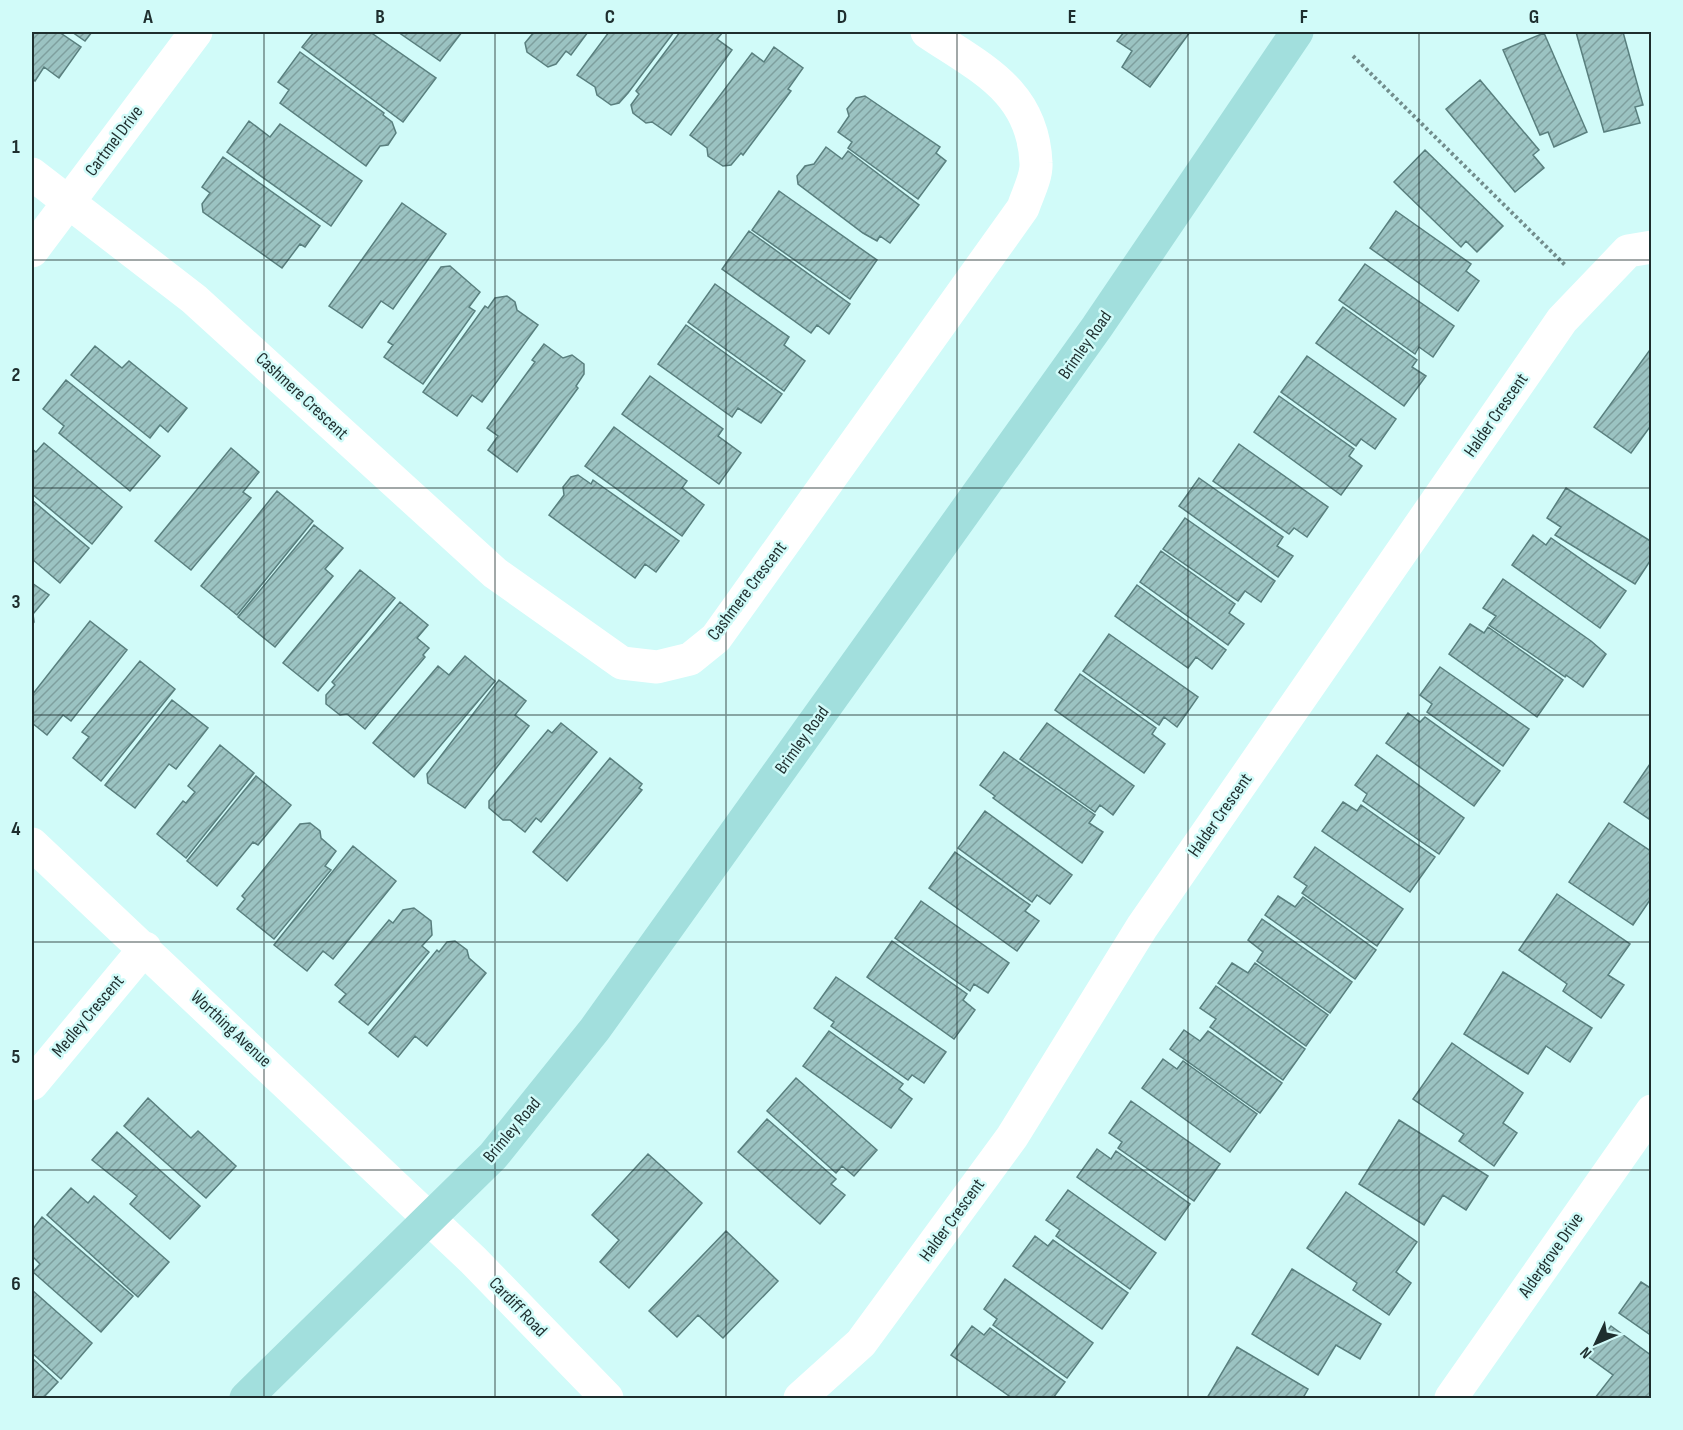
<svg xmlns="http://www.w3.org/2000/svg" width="1683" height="1430" viewBox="0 0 1683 1430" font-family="'Sofia Sans Condensed',sans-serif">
<defs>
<pattern id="building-hatch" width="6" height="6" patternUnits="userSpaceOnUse" patternTransform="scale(1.5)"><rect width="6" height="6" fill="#9bc3c2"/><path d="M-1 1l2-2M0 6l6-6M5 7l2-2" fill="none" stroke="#7e9f9e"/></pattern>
</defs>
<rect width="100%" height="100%" fill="#d1fbf9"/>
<path fill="url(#building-hatch)" stroke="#597f7e" stroke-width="1.5" d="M32 32H59L81 47 59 78 44 67 35 81 32 78Z
M72 32H92L85 41Z
M314 32H370L436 78 403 122 302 47Z
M398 32H462L440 61Z
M534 32H588L571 55 566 51 556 64 548 67 527 52 525 43Z
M609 32H674L628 93 619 103 611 105 597 95 595 87 577 75Z
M680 32H723L717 39 732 50 671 135 652 122 646 123 633 113 631 105 639 94 636 91Z
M1124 32H1190L1150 87 1122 67 1132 51 1117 41Z
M1576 32H1623L1643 105 1635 107 1640 123 1604 132Z
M1650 32H1652V109H1650Z
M1544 33 1587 132 1554 147 1548 132 1540 135 1503 50Z
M774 47 803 68 788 89 791 91 743 155 741 153 731 165 723 166 708 156 707 148 690 135 752 53 764 62Z
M300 52 384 113 383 115 392 122 396 133 388 145 380 146 366 166 280 103 289 90 278 82Z
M1480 80 1539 150 1533 155 1544 168 1515 192 1446 109Z
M865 96 940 147 936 153 946 161 918 199 848 148 852 142 838 132 849 116 847 109 856 98Z
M249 121 270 137 280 124 362 181 331 226 227 152Z
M826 147 842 159 848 151 919 205 890 243 880 236 877 241 863 233 798 184 797 176 805 166 814 164Z
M1425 150 1503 226 1477 252 1466 241 1461 247 1394 182Z
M223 157 320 226 305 247 300 244 282 268 203 212 202 204 210 193 202 187Z
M779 191 877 260 850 299 752 230Z
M402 203 446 234 393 309 381 301 362 328 329 306Z
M1396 211 1471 264 1466 271 1479 281 1458 311 1370 248Z
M749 231 850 304 829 334 817 325 811 333 722 269Z
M1365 264 1454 326 1433 357 1419 347 1415 354 1339 300Z
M450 266 480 292 469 307 475 311 423 384 384 357 393 345 388 342 441 267Z
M715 284 789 337 784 345 805 361 784 391 688 322Z
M507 296 515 302 517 310 538 325 482 402 472 395 457 416 423 392 485 306 488 308 495 298Z
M1343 307 1417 360 1412 367 1426 376 1404 406 1316 343Z
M686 325 782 394 761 423 738 408 732 417 658 364Z
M544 344 563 358 572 355 584 364V374L576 386 578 388 517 472 488 450 498 436 487 428 535 362 532 360Z
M95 346 122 368 129 361 187 408 168 432 160 425 150 438 71 375Z
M1652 347V424L1631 453 1594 427Z
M1307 356 1396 419 1375 449 1361 439 1356 446 1281 392Z
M650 376 723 429 718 436 741 453 719 484 622 414Z
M66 380 160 456 130 491 59 433 64 426 43 409Z
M1279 396 1354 449 1349 456 1362 466 1341 495 1254 432Z
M614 427 687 481 682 488 704 505 682 536 585 466Z
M44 443 122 507 92 544 32 494V449L36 452Z
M1239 444 1328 507 1307 537 1294 528 1289 534 1213 481Z
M231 448 259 472 243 492 251 498 191 570 155 541Z
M578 475 591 484 593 480 679 541 656 572 645 564 635 578 549 515 564 495 563 487 571 477Z
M1199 478 1283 537 1277 546 1293 556 1278 577 1179 506Z
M1566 488 1652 542V558L1635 584 1555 535 1561 527 1547 518Z
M277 491 313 521 237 615 201 586Z
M32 500 89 548 60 583 32 559Z
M1185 518 1275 581 1261 602 1245 591 1238 601 1163 549Z
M314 525 343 548 325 569 333 576 275 647 238 617Z
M1533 535 1546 545 1551 538 1626 591 1600 628 1512 565Z
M1161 551 1235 604 1229 613 1244 624 1228 645 1140 582Z
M360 570 395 598 318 691 283 663Z
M1503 579 1591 641 1606 654 1583 687 1566 675 1565 677 1489 625 1496 616 1483 608Z
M32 583 49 595 33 614 34 622 32 625Z
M1137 585 1226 650 1212 669 1196 657 1188 668 1115 616Z
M400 602 428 625 417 638 429 648 423 655 425 657 365 729 347 714 340 715 326 704V695L335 685 332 682Z
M90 621 127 650 71 721 63 715 47 735 32 723V695Z
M1470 624 1484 633 1488 627 1563 680 1537 717 1449 654Z
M1109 634 1198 697 1177 727 1164 717 1159 725 1083 671Z
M465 656 495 681 414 777 373 743 438 666 449 675Z
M140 661 175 689 101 781 73 758 89 737 82 732Z
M1440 667 1529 729 1503 766 1427 712 1432 704 1420 695Z
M1080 674 1156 728 1152 734 1165 744 1144 773 1055 710Z
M499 680 526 701 515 715 529 726 465 808 428 783 427 774Z
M172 700 208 728 176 769 169 764 135 808 105 785Z
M1408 713 1420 722 1425 717 1500 771 1474 806 1386 743Z
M561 723 597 752 541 822 536 818 525 832 510 820H503L489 808V801L548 730 552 733Z
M1047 723 1134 786 1113 815 1100 805 1095 812 1020 759Z
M220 745 254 773 186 858 157 834 183 801 186 803 195 792 188 786Z
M1004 752 1095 815 1089 823 1103 832 1082 863 993 798 995 796 980 785Z
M1377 755 1464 818 1439 854 1363 801 1367 794 1355 785Z
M610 758 642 784 639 788 642 790 567 881 533 852Z
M1652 761V821L1624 802Z
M256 776 291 805 258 845 253 842 217 886 187 861Z
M1343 802 1357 811 1361 805 1435 857 1410 892 1322 831Z
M985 811 1072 875 1050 904 1037 895 1032 902 958 848Z
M310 823 320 831 321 838 336 851 325 866 331 870 274 939 237 909 245 899 242 896 300 824Z
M1609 823 1652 852V897L1633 925 1569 882Z
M353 846 396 881 333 959 323 951 307 971 274 945Z
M1315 847 1403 909 1377 946 1302 893 1307 886 1294 877Z
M955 852 1030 905 1025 911 1039 921 1017 951 929 888Z
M1557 894 1630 944 1608 975 1624 985 1601 1018 1563 991 1567 984 1519 950Z
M1278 896 1295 907 1303 897 1376 950 1355 979 1265 915Z
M921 901 1009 963 988 993 974 984 970 991 895 938Z
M414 908 431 921 432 935 422 946 429 952 368 1025 339 1002 346 994 335 985 389 920 393 923 403 910Z
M1262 919 1352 982 1330 1013 1257 961 1263 952 1248 940Z
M455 941 467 950 469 958 486 973 427 1046 415 1036 398 1057 369 1033 437 950 439 952 447 942Z
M892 941 967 994 963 1000 975 1010 954 1039 867 977Z
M1232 963 1248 973 1255 963 1328 1015 1306 1046 1218 983Z
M1503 972 1592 1028 1570 1062 1546 1046 1528 1074 1464 1034Z
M836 977 946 1052 924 1083 912 1075 908 1080 831 1026 834 1022 814 1008Z
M1216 986 1305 1049 1283 1080 1210 1027 1216 1019 1200 1008Z
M1184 1030 1200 1041 1208 1031 1282 1083 1260 1113 1170 1049Z
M829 1031 903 1084 899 1089 912 1099 891 1128 803 1066Z
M1452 1043 1523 1093 1503 1123 1517 1133 1494 1166 1459 1141 1464 1134 1413 1099Z
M1163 1059 1177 1069 1183 1061 1257 1114 1230 1152 1142 1088Z
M796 1078 877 1150 854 1176 842 1166 836 1173 767 1111Z
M148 1098 191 1138 198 1131 236 1166 206 1198 124 1126Z
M1131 1101 1220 1164 1194 1201 1118 1148 1122 1142 1109 1133Z
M767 1119 836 1179 831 1184 845 1195 820 1224 738 1152Z
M1399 1120 1488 1176 1466 1210 1443 1195 1424 1225 1359 1184Z
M117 1132 200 1206 170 1239 130 1204 137 1196 92 1160Z
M1097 1149 1111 1159 1116 1151 1190 1204 1165 1240 1077 1177Z
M648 1154 702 1203 629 1288 600 1262 619 1240 592 1215Z
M71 1188 88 1203 94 1196 169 1262 138 1297 47 1215Z
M1068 1190 1156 1253 1130 1289 1056 1236 1060 1230 1046 1220Z
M1346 1192 1417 1242 1396 1272 1411 1283 1389 1315 1353 1290 1357 1283 1307 1248Z
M42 1217 133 1296 101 1332 33 1272 40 1264 32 1256V1230Z
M726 1231 778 1281 723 1338 698 1315 677 1337 649 1311Z
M1035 1236 1048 1246 1053 1240 1128 1293 1102 1329 1013 1266Z
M1292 1269 1381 1324 1360 1359 1336 1345 1318 1375 1252 1334Z
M1005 1279 1093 1343 1067 1378 993 1325 997 1319 984 1309Z
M1641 1282 1652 1289V1336L1619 1313Z
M32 1290 92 1343 61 1379 32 1353Z
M972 1326 984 1335 990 1328 1065 1382 1053 1398H1012L951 1355Z
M1611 1326 1652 1356V1398H1595L1613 1375 1587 1356Z
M1237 1347 1308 1389 1303 1398H1207Z
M32 1358 58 1382 43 1398H32Z"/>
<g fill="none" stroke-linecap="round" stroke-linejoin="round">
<path stroke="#718d8c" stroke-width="4" stroke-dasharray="3 3" stroke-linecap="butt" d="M1353 56 1565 265"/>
<path stroke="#fff" stroke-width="33" d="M32 174 194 299 495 573 622 663 657 667 690 659 716 638 1023 208C1027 195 1037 177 1036 163 1033 90 980 68 927 32
M32 251 196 32
M32 844 473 1260 607 1398
M32 1084 145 948
M800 1398 861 1343 1012 1137 1142 927 1562 320 1628 251 1652 247
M1451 1398 1652 1111"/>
<path stroke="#a2dfdd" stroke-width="33" d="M246 1398 493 1156 595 1029 1097 327 1297 32"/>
</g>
<path fill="none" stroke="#1e2e2e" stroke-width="1.5" stroke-opacity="0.55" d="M264 32V1398M495 32V1398M726 32V1398M957 32V1398M1188 32V1398M1419 32V1398M32 260H1652M32 488H1652M32 715H1652M32 942H1652M32 1170H1652"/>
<g text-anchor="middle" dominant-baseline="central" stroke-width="5" stroke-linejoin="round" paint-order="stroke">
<g font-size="18" fill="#1e2e2e" stroke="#d1fbf9">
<text transform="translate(114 141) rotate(-53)">Cartmel Drive</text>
<text transform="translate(1085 345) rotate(-55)">Brimley Road</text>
<text transform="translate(302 396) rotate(43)">Cashmere Crescent</text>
<text transform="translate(1496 415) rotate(-55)">Halder Crescent</text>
<text transform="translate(747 591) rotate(-53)">Cashmere Crescent</text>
<text transform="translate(802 740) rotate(-54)">Brimley Road</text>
<text transform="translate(1220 815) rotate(-55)">Halder Crescent</text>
<text transform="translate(88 1016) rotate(-50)">Medley Crescent</text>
<text transform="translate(231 1029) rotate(43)">Worthing Avenue</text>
<text transform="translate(512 1130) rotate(-50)">Brimley Road</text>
<text transform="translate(952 1220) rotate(-54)">Halder Crescent</text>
<text transform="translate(1551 1255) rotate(-55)">Aldergrove Drive</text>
<text transform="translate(518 1307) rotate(46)">Cardiff Road</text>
</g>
</g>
<rect width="1683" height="1430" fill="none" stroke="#d1fbf9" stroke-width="66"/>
<g transform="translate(1596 1343) rotate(226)" stroke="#d1fbf9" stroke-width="4.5" paint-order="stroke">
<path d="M0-4.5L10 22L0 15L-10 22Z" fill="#1e2e2e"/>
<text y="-9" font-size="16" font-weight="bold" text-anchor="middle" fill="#1e2e2e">N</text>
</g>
<rect x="33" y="33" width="1617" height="1364" fill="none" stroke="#1e2e2e" stroke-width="2"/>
<g font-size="20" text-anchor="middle" font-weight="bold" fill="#1e2e2e">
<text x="148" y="23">A</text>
<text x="380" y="23">B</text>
<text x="610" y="23">C</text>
<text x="842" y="23">D</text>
<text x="1072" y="23">E</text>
<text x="1304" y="23">F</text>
<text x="1534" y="23">G</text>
<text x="16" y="153">1</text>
<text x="16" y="381">2</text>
<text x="16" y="608">3</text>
<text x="16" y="835">4</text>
<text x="16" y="1063">5</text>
<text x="16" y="1290">6</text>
</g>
</svg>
